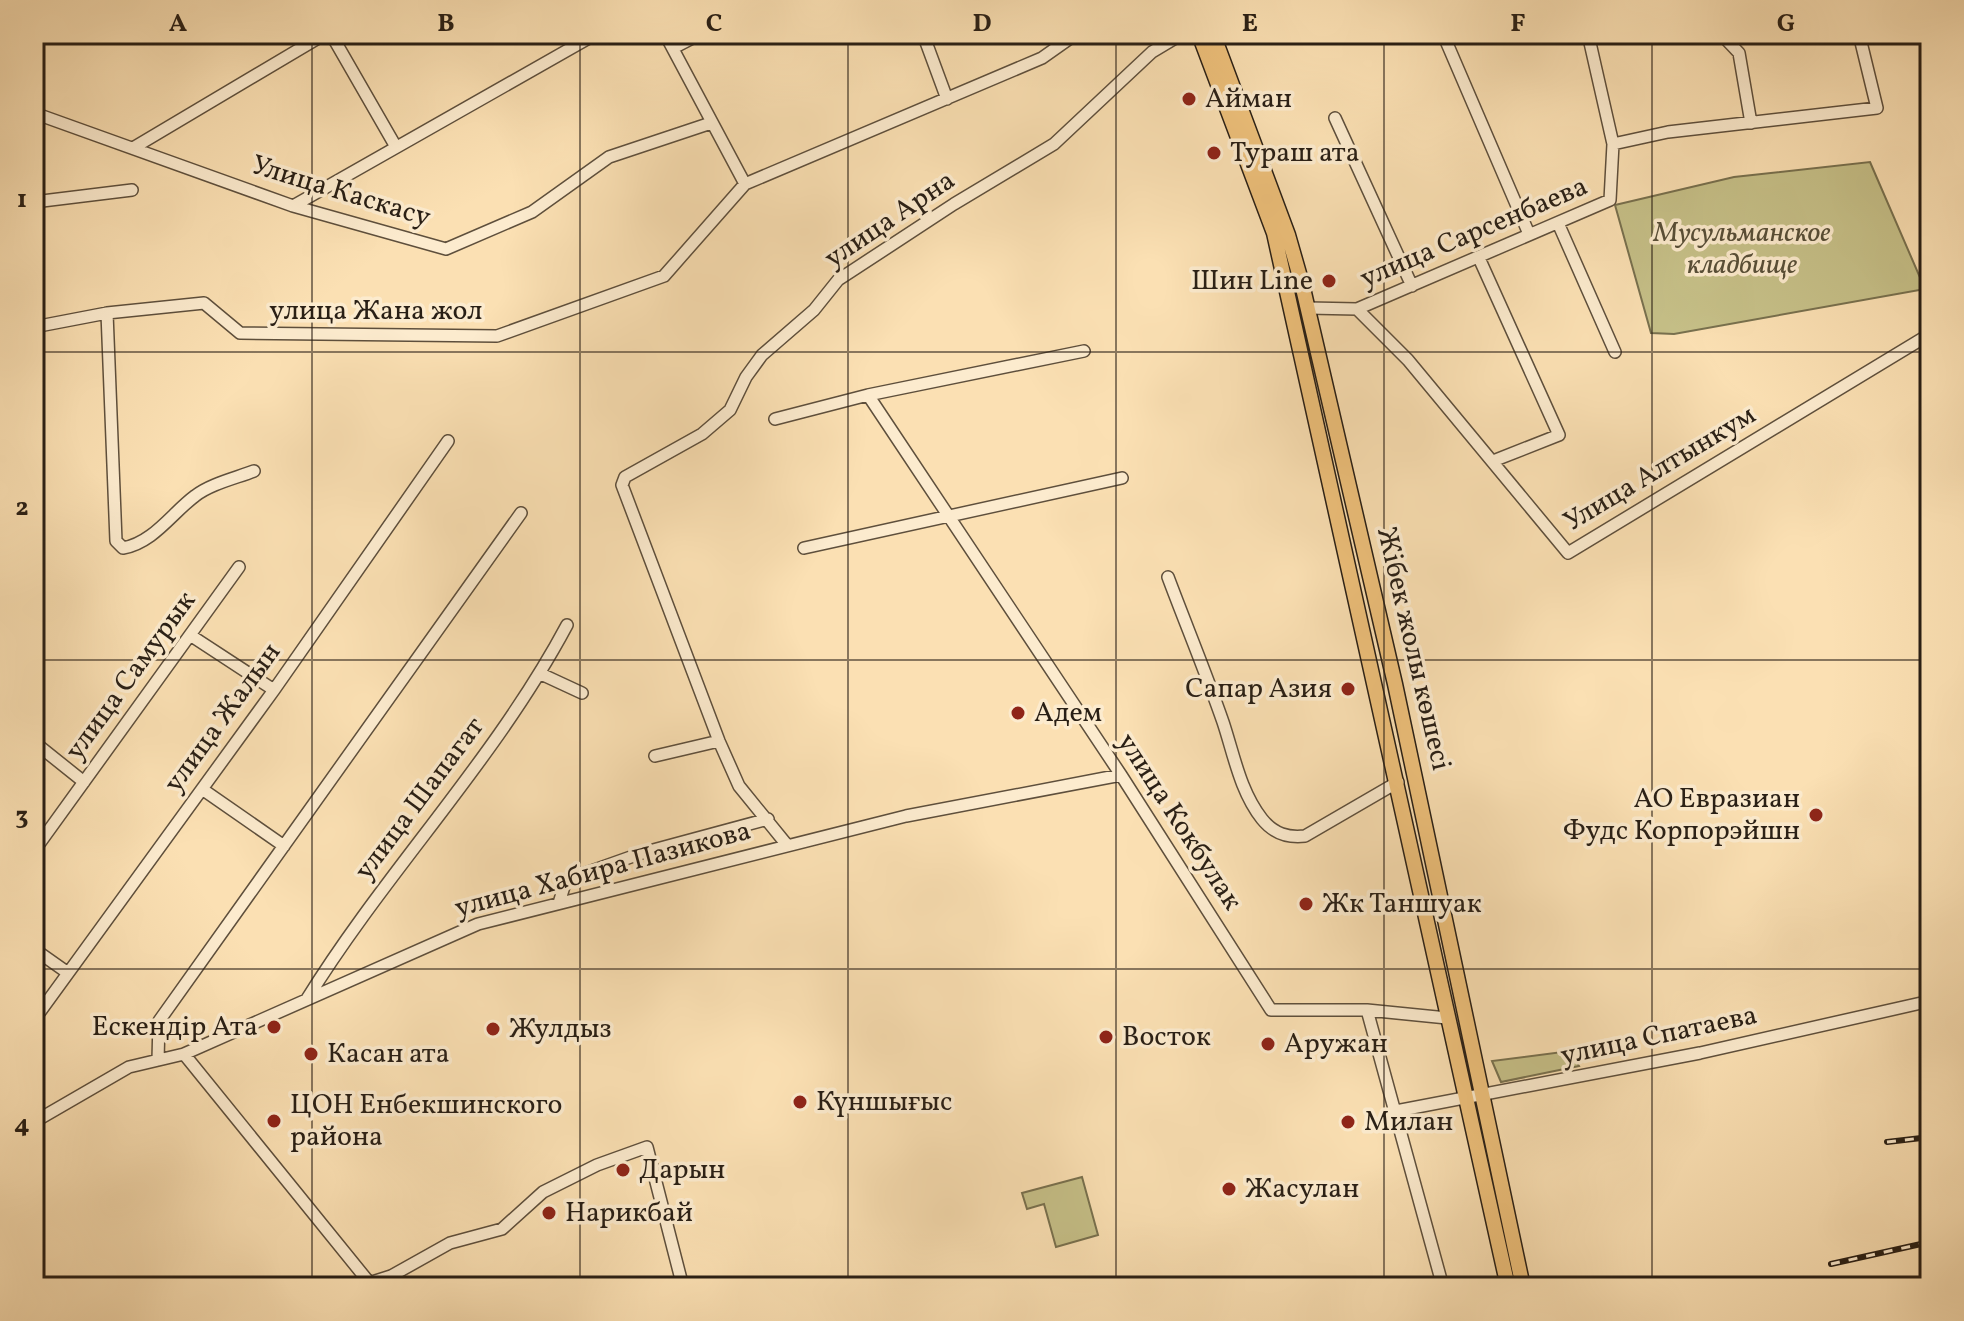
<svg xmlns="http://www.w3.org/2000/svg" width="1964" height="1321" viewBox="0 0 1964 1321" font-family="Vollkorn,serif">
<rect width="100%" height="100%" fill="#fbe0b3"/>
<filter id="stains"><feTurbulence type="fractalNoise" baseFrequency=".0025" numOctaves="4"/><feColorMatrix values="0 0 0 0 .2 0 0 0 0 .09 0 0 0 0 .02 0 0 0 .5 -.17"/></filter>
<radialGradient id="worn" r=".72"><stop offset=".6" stop-color="#630" stop-opacity="0"/><stop offset="1" stop-color="#630" stop-opacity=".3"/></radialGradient>
<path fill="#c6c088" stroke="#78704e" stroke-width="2" d="M1870 162 1925 289 1674 334 1651 333 1615 205 1734 177Z
M1570 1051 1579 1066 1501 1082 1492 1061Z
M1082 1177 1098 1235 1056 1247 1044 1204 1027 1209 1022 1193Z"/>
<g fill="none" stroke-linecap="round" stroke-linejoin="round">
<defs>
<path id="minor" d="M331 34 396 147
M665 34 745 184
M923 34 947 99
M1443 34 1529 234
M1721 34 1739 53 1751 123
M1924 34 1930 57
M34 43 50 34
M673 48 700 34
M34 113 293 206 446 249 532 212 609 157 711 123
M1335 118 1412 286
M1613 144 1668 132 1877 108 1859 34
M133 148 325 34
M34 202 132 190
M293 206 596 34
M1558 223 1615 352
M1479 258 1559 435 1493 461
M1308 308 1357 309 1408 360 1568 553 1930 334
M1357 309 1610 200 1613 144 1588 34
M107 313 116 541 123 548C153 543 172 513 195 496 210 484 236 478 254 471
M34 327 107 313 204 303 240 333 497 336 664 276 745 184 1042 58 1076 34
M868 395 1121 775 1271 1010H1367L1447 1018
M775 419 868 395 1084 351
M804 548 1122 478
M1168 577C1186 625 1206 673 1223 722 1234 755 1240 791 1262 819 1274 834 1288 838 1305 836L1398 782
M190 635 274 690
M541 674 582 693
M34 742 84 782
M655 756 719 741
M202 789 284 846
M787 845 739 786 719 741 622 485 625 477 702 434 730 410 746 377 762 355 814 310 838 280 954 204 1054 144 1152 52 1182 34
M34 851 239 567
M559 903 566 880 642 853 768 819
M34 949 68 973
M307 999C387 870 495 760 567 625
M1367 1010 1443 1287
M34 1020 274 690 448 441
M184 1054 372 1286
M158 1060 159 1021 521 513
M1396 1111 1700 1053 1930 1001
M34 1122 129 1067 184 1054 478 924 906 816 1121 775
M369 1283 391 1276 450 1243 502 1229 543 1192 597 1165 647 1147 683 1287"/>
<path id="major" d="M1199 34 1274 233 1508 1287
M1213 34 1288 235 1302 284 1395 684 1523 1287"/>
</defs>
<use href="#minor" stroke="#5e4f3c" stroke-width="14"/>
<use href="#major" stroke="#291f15" stroke-width="17"/>
<use href="#minor" stroke="#fcebce" stroke-width="11"/>
<use href="#major" stroke="#eec07a" stroke-width="14"/>
<defs>
<path id="rail" d="M1887 1142 1930 1137
M1831 1264 1930 1242"/>
</defs>
<use href="#rail" stroke="#291f15" stroke-width="6"/>
<use href="#rail" stroke="#fcebce" stroke-width="3" stroke-dasharray="9" stroke-linecap="butt"/>
</g>
<path fill="none" stroke="#291f15" stroke-width="2" stroke-opacity="0.55" d="M312 34V1287M580 34V1287M848 34V1287M1116 34V1287M1384 34V1287M1652 34V1287M34 352H1930M34 660H1930M34 969H1930"/>
<g fill="#8f2418" stroke="#fcebce" stroke-width="3">
<circle cx="1189" cy="99" r="8"/>
<circle cx="1214" cy="153" r="8"/>
<circle cx="1329" cy="281" r="8"/>
<circle cx="1348" cy="689" r="8"/>
<circle cx="1018" cy="713" r="8"/>
<circle cx="1816" cy="815" r="8"/>
<circle cx="1306" cy="904" r="8"/>
<circle cx="274" cy="1027" r="8"/>
<circle cx="493" cy="1029" r="8"/>
<circle cx="1106" cy="1037" r="8"/>
<circle cx="1268" cy="1044" r="8"/>
<circle cx="311" cy="1054" r="8"/>
<circle cx="800" cy="1102" r="8"/>
<circle cx="274" cy="1121" r="8"/>
<circle cx="1348" cy="1122" r="8"/>
<circle cx="623" cy="1170" r="8"/>
<circle cx="1229" cy="1189" r="8"/>
<circle cx="549" cy="1213" r="8"/>
</g>
<g text-anchor="middle" dominant-baseline="central" stroke-width="7" stroke-linejoin="round" paint-order="stroke">
<g font-size="28" fill="#291f15" stroke="#fcebce" text-anchor="start">
<text x="1205" y="99">Айман</text>
<text x="1230" y="153">Тураш ата</text>
<text x="1313" y="281" text-anchor="end">Шин Line</text>
<text x="1332" y="689" text-anchor="end">Сапар Азия</text>
<text x="1034" y="713">Адем</text>
<text x="1800" y="799" text-anchor="end">АО Евразиан<tspan x="1800" dy="32">Фудс Корпорэйшн</tspan></text>
<text x="1322" y="904">Жк Таншуак</text>
<text x="258" y="1027" text-anchor="end">Ескендір Ата</text>
<text x="509" y="1029">Жулдыз</text>
<text x="1122" y="1037">Восток</text>
<text x="1284" y="1044">Аружан</text>
<text x="327" y="1054">Касан ата</text>
<text x="816" y="1102">Күншығыс</text>
<text x="290" y="1105">ЦОН Енбекшинского<tspan x="290" dy="32">района</tspan></text>
<text x="1364" y="1122">Милан</text>
<text x="639" y="1170">Дарын</text>
<text x="1245" y="1189">Жасулан</text>
<text x="565" y="1213">Нарикбай</text>
</g>
<g font-size="28" fill="#291f15" stroke="#fcebce">
<text transform="translate(341 192) rotate(17)">Улица Каскасу</text>
<text transform="translate(890 220) rotate(-34)">улица Арна</text>
<text transform="translate(1474 233) rotate(-23)">улица Сарсенбаева</text>
<text x="376" y="311">улица Жана жол</text>
<text transform="translate(1660 469) rotate(-31)">Улица Алтынкум</text>
<text transform="translate(1413 649) rotate(77)">Жібек жолы көшесі</text>
<text transform="translate(131 676) rotate(-54)">улица Самурык</text>
<text transform="translate(223 718) rotate(-54)">улица Жалын</text>
<text transform="translate(420 799) rotate(-53)">улица Шапагат</text>
<text transform="translate(1179 822) rotate(57)">улица Кокбулак</text>
<text transform="translate(603 870) rotate(-15)">улица Хабира Пазикова</text>
<text transform="translate(1659 1036) rotate(-12)">улица Спатаева</text>
</g>
<g font-size="28" font-style="italic" fill="#584f38" stroke="#fcebce">
<text x="1742" y="233">Мусульманское<tspan x="1742" dy="32">кладбище</tspan></text>
</g>
</g>
<rect width="1964" height="1321" fill="none" stroke="#fbe0b3" stroke-width="88"/>
<rect x="44" y="44" width="1876" height="1233" fill="none" stroke="#291f15" stroke-width="3"/>
<g font-size="26" text-anchor="middle" font-weight="bold" fill="#291f15">
<text x="178" y="31">A</text>
<text x="446" y="31">B</text>
<text x="714" y="31">C</text>
<text x="982" y="31">D</text>
<text x="1250" y="31">E</text>
<text x="1518" y="31">F</text>
<text x="1786" y="31">G</text>
<text x="22" y="207">1</text>
<text x="22" y="515">2</text>
<text x="22" y="824">3</text>
<text x="22" y="1132">4</text>
</g>
<rect width="100%" height="100%" filter="url(#stains)"/>
<rect width="100%" height="100%" fill="url(#worn)"/>
</svg>
